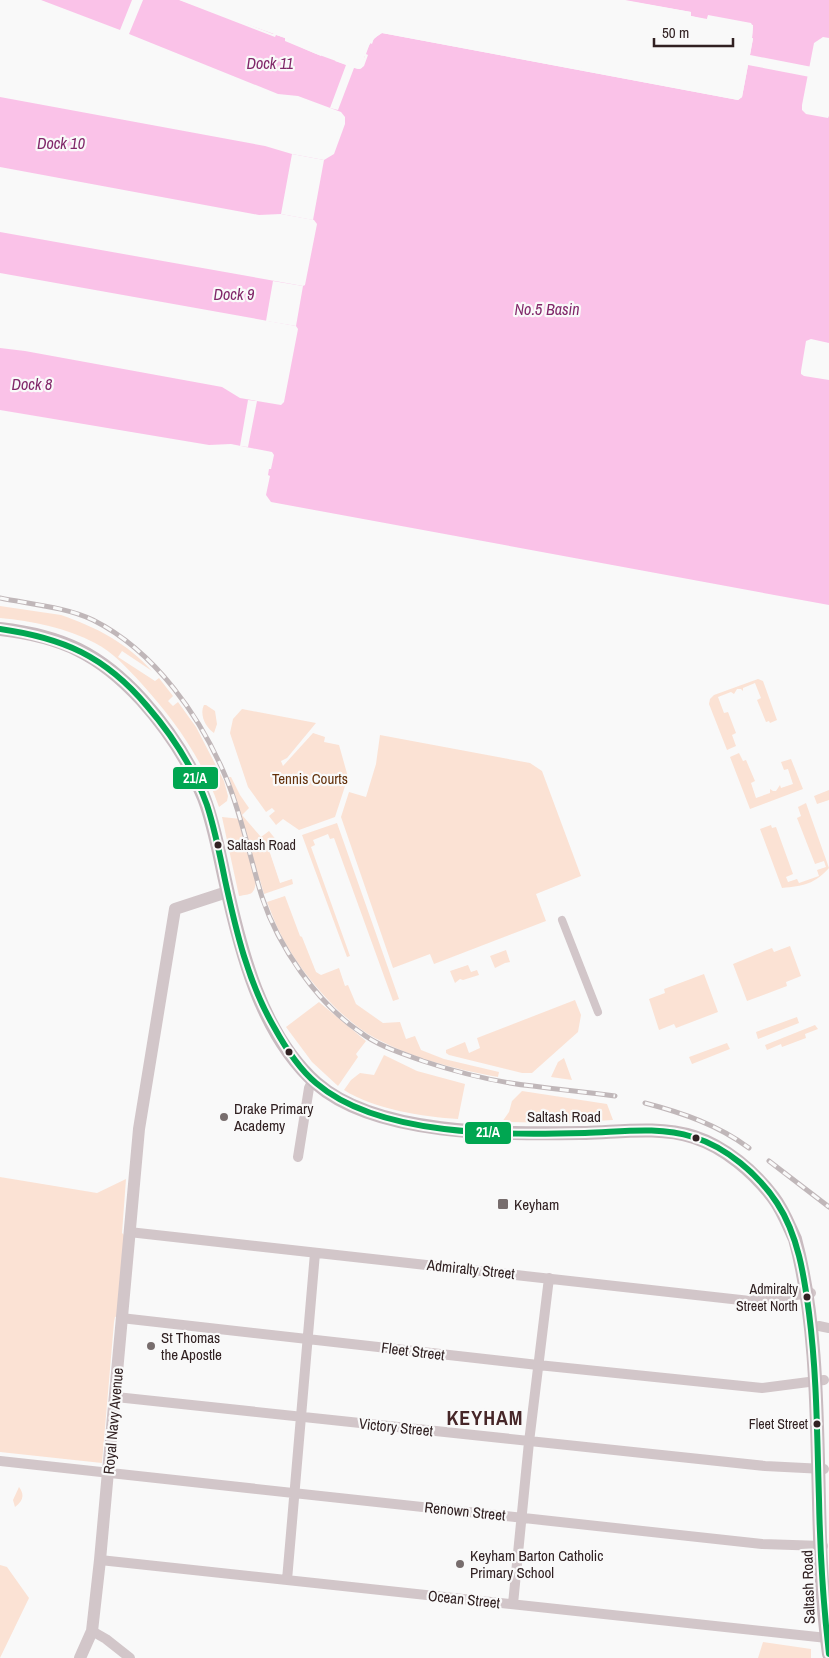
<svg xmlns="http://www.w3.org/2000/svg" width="829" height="1658" viewBox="0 0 829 1658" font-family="'Archivo Narrow',sans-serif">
<rect width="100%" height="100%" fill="#f9f9f9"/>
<path fill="#fbe2d4" d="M0 606 61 615C96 627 127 643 152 671L122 651 118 657 155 681 159 678 173 696 168 701 173 706 178 702 196 727 224 781 228 796 227 801 219 807C202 758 175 721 141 683 127 668 113 652 95 643 67 628 32 621 0 618Z
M758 679 763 681 777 720 770 723 769 721 766 722 757 700 761 698 755 683 743 688V691L741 689H737L734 694 731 692 718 697 724 713 728 712 736 733 732 735 736 746 727 750 709 704 710 699 714 695Z
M204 705H206L215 711 217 724 214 733C206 728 199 715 204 705Z
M242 709 316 723 287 758 281 761 283 766 313 733 325 737 324 742 339 745 348 777 335 817 299 830 283 819 276 825 269 816 275 811 272 808 266 812 248 787 230 733 233 719Z
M380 735 530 763 542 771 581 876 536 894 546 921 434 964 430 954 393 968 341 817 349 792 366 797 376 764Z
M739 753 743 761 746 760 755 781 751 783 756 798 770 793V789L773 791H776L780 785 781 788 793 784 788 769 784 770 781 762 791 759 803 789 750 809 730 757Z
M229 777H231L240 795 249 808 242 815 261 837 269 831 277 841 279 846 269 850 280 883 292 879 293 884 264 894 260 880 256 882C254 895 251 894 239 896L222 817 241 819Z
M829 790V800L817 804 814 796Z
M806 803 829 868C815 884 803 886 782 888L760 829 771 825 772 828 776 827 793 874 786 877 788 882 797 879 799 883 819 876 817 870 826 867 824 861 815 864 797 818 801 816 798 807Z
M337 823 399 999 393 1001 334 838 330 839 328 834 313 840 315 845 311 847 350 956 347 957 302 835Z
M285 896 300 936 302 937 316 972 321 975 339 968 345 986 348 985 356 1004 383 1023 400 1022 406 1039 415 1036 421 1050 444 1059 499 1072 498 1077C454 1069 407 1057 368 1034 335 1013 300 971 282 937 276 926 272 914 267 902Z
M790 946 801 976 786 982 787 986 747 1001 733 964 772 948 774 952Z
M506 950 510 962 505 963 495 968 490 956Z
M468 965 471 972 477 970 479 975 463 980 460 979 455 983 450 971Z
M704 974 718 1012 676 1028 674 1024 659 1030 649 999 665 993 664 989Z
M575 1000 581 1015 578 1032 532 1073H522L449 1055 446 1053V1050L465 1042 469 1053 480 1048 477 1038Z
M319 1002 366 1041 356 1054 358 1057 338 1086 312 1062 286 1027Z
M797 1017 799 1023 758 1039 756 1032Z
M815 1025 818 1029 805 1034 806 1038 782 1047 781 1044 767 1050 765 1045Z
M727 1043 730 1049 692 1064 689 1057Z
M384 1055 417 1071 465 1084 458 1119C424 1117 373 1109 344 1090L351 1080 360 1073 374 1075Z
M564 1058 572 1080 551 1077 558 1062Z
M522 1091 607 1104 613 1120 562 1123 502 1122 509 1112 512 1101Z
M0 1177 97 1193 126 1179 122 1233 126 1237 120 1315 115 1317 114 1322 102 1463 0 1452Z
M19 1487C25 1495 23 1501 15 1507L13 1500Z
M0 1565 7 1567 29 1598 0 1658Z
M763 1642 811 1649V1658H758Z"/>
<path fill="#fac2e8" d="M41 0H132L120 30Z
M143 0H180L285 38V40L314 53 358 69 362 68C366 52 367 42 382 33L738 100 742 97 753 39 752 38 753 25 708 16 707 20 691 16V12L625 0H829V38L823 37 814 43 802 105V110L806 114 828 118 829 116V343L811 339 806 341 801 371V374L804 376 829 380V605L271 502 266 495 270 476 268 475 269 469H271L274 455 272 452 231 444 209 445 0 410V348L25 351 222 387 240 398 281 405 284 402 298 329 296 326 0 273V232L303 286 305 285 317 224 314 220 281 214 259 215 0 167V97L265 146 292 154 324 160 334 154 345 124V117L341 112 298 96 278 94 129 34Z"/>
<path fill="#f9f9f9" d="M179 0H187L273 34 276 32 286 36 288 39 322 54 321 56 285 41V38L276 35 275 37Z
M622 0 691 12V16L707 19 708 15 751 23 753 27 752 38H753L750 55 812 67 810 77 748 65 742 97 738 100 382 33 374 38 372 44 370 43 366 54 368 55 364 66 360 69 354 68 338 110 330 108 346 65 335 61 336 59 354 65 360 66 365 56 363 53 368 42 371 40 373 36 382 31 738 98 739 97 750 40V26L710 18 707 22 690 19 688 17V14L624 2Z
M292 154 324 160 313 220 281 214Z
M273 281 303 286 296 326 266 321Z
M248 400 257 401 248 447 240 446Z"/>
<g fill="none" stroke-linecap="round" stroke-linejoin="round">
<path stroke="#d2c6c9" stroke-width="8" d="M562 920 598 1012"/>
<path stroke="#d2c6c9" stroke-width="10" d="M298 1157 309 1088 313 1080
M129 1232 750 1301 811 1293
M121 1318 538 1365 762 1388 824 1380
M819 1326 829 1328
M116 1397 765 1466 824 1469
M0 1461 762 1544 823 1546
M100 1560 827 1638
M287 1580 315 1253
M513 1604 529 1442 549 1278
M92 1631 106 1639 130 1658"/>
<path stroke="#d2c6c9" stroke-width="12" d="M80 1658 92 1631 100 1560 139 1129 175 909 227 892"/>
<path stroke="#c9bbc0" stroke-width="14" d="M0 629C62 636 100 654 142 700 167 728 190 762 204 798 214 824 219 853 225 880 240 949 261 1034 316 1083 377 1137 507 1134 586 1133 621 1132 659 1126 694 1137 725 1147 754 1172 773 1197 783 1210 788 1224 795 1239 829 1364 810 1521 829 1654"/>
<defs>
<path id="rail" d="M0 598C29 604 66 607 93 620 155 651 201 717 227 780 242 817 250 858 262 897 278 946 317 1003 360 1032 378 1046 401 1053 423 1061 459 1073 495 1082 533 1086 560 1090 588 1092 615 1096
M645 1103C683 1113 718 1125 749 1148
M769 1161 829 1207"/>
</defs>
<use href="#rail" stroke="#c0b7b9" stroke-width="5"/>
<use href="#rail" stroke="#f9f9f9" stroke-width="3" stroke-dasharray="9" stroke-linecap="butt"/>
<defs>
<path id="bus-1" d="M0 629C63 638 105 656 147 706 172 735 194 769 207 805 215 830 220 855 225 880 236 931 248 982 274 1027 285 1047 298 1068 316 1083 379 1137 505 1135 585 1133 621 1132 658 1126 693 1137 726 1147 758 1174 777 1203 798 1235 804 1275 809 1313 817 1375 817 1437 819 1499 820 1551 823 1602 829 1654"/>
</defs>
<use href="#bus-1" stroke="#f9f9f9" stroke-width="10"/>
<use href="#bus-1" stroke="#00a651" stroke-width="6"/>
</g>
<g fill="#312122" stroke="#f9f9f9" stroke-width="2">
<circle cx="218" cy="845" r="4.5"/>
<circle cx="289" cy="1052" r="4.5"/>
<circle cx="696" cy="1138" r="4.5"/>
<circle cx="807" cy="1297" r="4.5"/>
<circle cx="817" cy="1424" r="4.5"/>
</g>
<g fill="#776d6d" stroke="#f9f9f9" stroke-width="2">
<circle cx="224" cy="1117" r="5"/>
<rect x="497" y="1198" width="12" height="12" rx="2.5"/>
<circle cx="151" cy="1346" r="5"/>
<circle cx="460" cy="1564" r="5"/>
</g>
<g text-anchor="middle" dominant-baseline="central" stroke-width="4.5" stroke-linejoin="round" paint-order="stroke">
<g font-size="14" fill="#312122" stroke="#f9f9f9" text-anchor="end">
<text x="227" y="845" text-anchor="start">Saltash Road</text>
<text x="798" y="1289">Admiralty<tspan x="798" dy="17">Street North</tspan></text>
<text x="808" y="1424">Fleet Street</text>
</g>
<g font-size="15" fill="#62300a" stroke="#f9f9f9">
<text x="310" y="778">Tennis Courts</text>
</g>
<g font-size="15" fill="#312122" stroke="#f9f9f9" text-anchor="start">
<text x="234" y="1108">Drake Primary<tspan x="234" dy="17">Academy</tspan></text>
<text x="514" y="1204">Keyham</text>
<text x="161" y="1337">St Thomas<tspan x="161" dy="17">the Apostle</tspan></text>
<text x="470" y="1555">Keyham Barton Catholic<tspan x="470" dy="17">Primary School</tspan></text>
</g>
<g font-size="15" fill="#312122" stroke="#f9f9f9">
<text x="564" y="1116">Saltash Road</text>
<text transform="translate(471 1269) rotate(6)">Admiralty Street</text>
<text transform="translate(413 1351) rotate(7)">Fleet Street</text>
<text transform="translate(113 1421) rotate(-85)">Royal Navy Avenue</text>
<text transform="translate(396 1427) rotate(6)">Victory Street</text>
<text transform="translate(465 1511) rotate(6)">Renown Street</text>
<text transform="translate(808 1587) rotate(-92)">Saltash Road</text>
<text transform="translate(464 1599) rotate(6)">Ocean Street</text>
</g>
<g font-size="16" font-style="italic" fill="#802769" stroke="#f9f9f9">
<text x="270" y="63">Dock 11</text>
<text x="61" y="143">Dock 10</text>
<text x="234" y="294">Dock 9</text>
<text x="547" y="309">No.5 Basin</text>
<text x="32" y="384">Dock 8</text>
</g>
<g font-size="20" font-weight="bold" letter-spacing="1" fill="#462628" stroke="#f9f9f9">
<text x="485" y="1417">KEYHAM</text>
</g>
</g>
<g stroke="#f9f9f9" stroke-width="2">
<rect x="172" y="766" width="47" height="24" rx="5" fill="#00a651"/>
<rect x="464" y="1121" width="48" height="24" rx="5" fill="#00a651"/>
</g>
<g font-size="14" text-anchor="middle" font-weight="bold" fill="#fff">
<text x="195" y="783">21/A</text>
<text x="488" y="1137">21/A</text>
</g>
<path d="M654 38v8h79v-8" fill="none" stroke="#312122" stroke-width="2.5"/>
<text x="662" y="38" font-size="15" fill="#312122" stroke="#f9f9f9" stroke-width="4" paint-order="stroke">50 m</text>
</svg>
